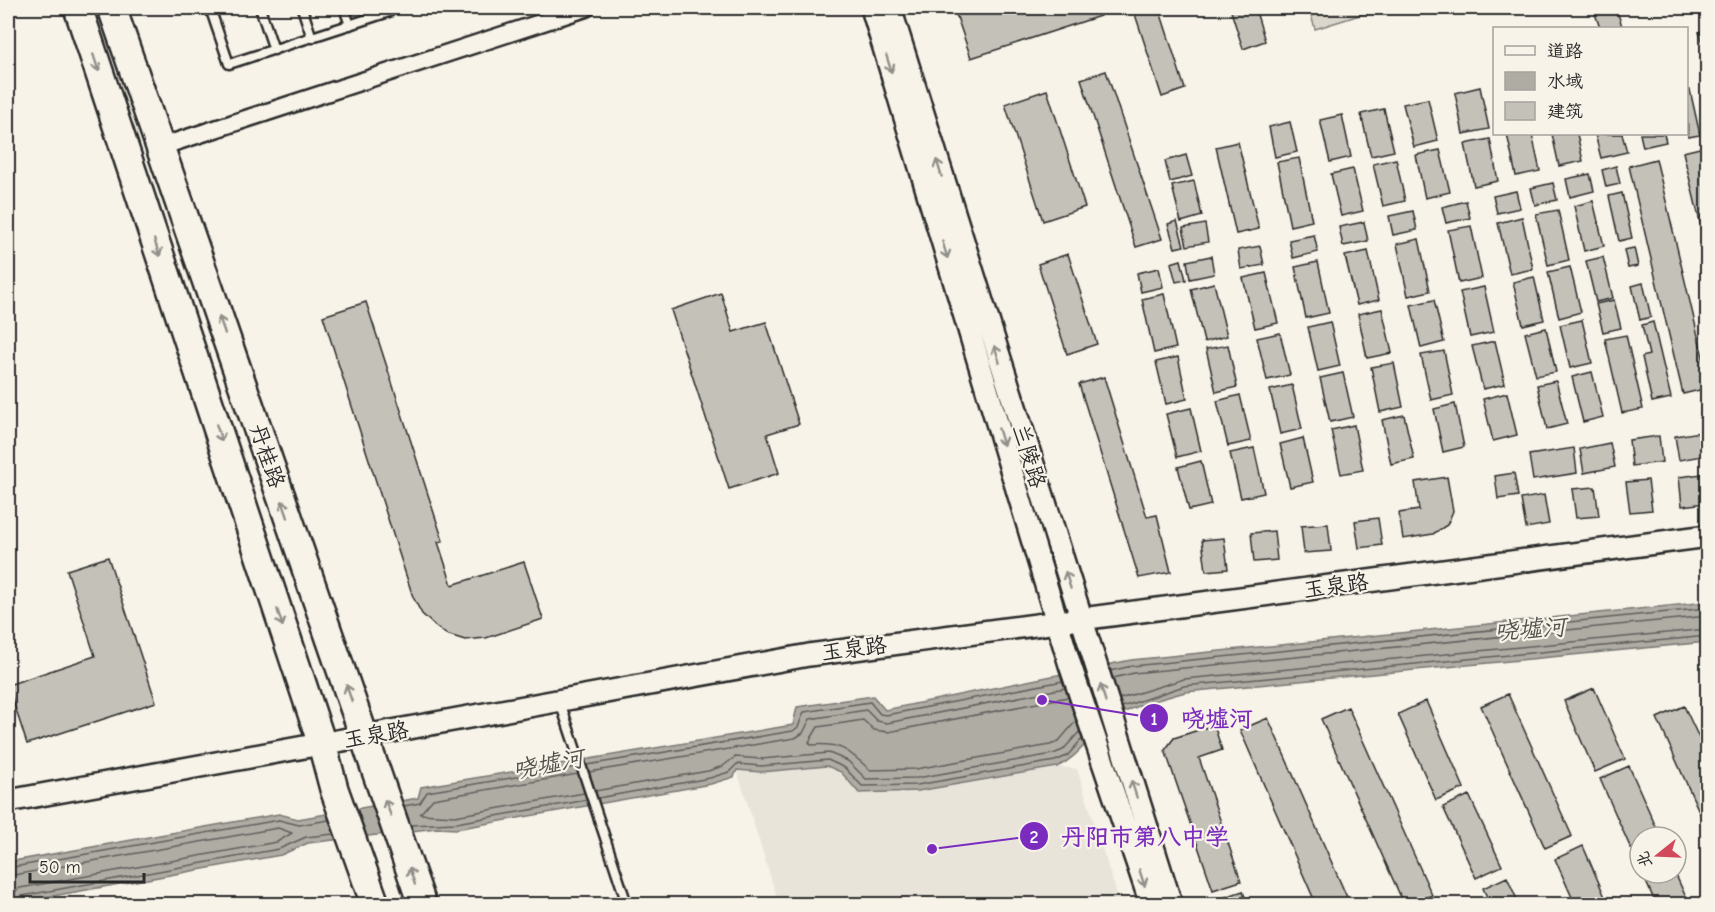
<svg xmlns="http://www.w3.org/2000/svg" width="1715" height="912" viewBox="0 0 1715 912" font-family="'Comic Neue','LXGW WenKai TC',sans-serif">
<rect width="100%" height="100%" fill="#f7f3e8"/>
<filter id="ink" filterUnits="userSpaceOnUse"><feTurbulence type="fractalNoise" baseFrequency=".0167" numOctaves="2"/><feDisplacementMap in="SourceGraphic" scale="12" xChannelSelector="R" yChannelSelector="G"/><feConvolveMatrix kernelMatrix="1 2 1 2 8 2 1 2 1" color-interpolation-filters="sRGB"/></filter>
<g filter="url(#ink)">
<path fill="#e8e4da" d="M827 766 841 772 859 793 918 791 1057 767 1077 769 1120 904H779L737 770 761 772Z"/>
<path fill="#dad6cc" stroke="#82807c" stroke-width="1.5" d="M1309 8H1382L1315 29Z"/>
<path fill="#afaca4" stroke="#7a7874" stroke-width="1.5" d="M1707 602V642L1185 692C1159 700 1132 705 1110 721 1090 735 1079 757 1057 767L918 791 859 793 841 772 827 766 761 772 737 770 734 777 711 784 456 829 437 828 308 843 281 855 8 904V862L279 814 298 819 418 798 421 787 793 725 797 707 873 696 885 710 1131 660Z"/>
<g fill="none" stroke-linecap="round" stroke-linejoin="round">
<path stroke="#605f5b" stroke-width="1.5" d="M1110 671 1132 666 1708 608
M1113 678 1134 673 1708 616
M1068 697 888 732 874 730 863 720 818 727 809 742 811 745C841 742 849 751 870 770L916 769 1050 745 1058 742 1076 721
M1119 699 1184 679 1708 629
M1122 707 1184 686 1708 636
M587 765 793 731 798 727 804 712 870 702 880 714 886 715 1063 681
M589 772 795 738 803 733 810 719 866 710 877 721 887 723 1065 688
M578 774 433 799 420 814 455 816 584 793
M595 791 708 771 723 766 735 757 761 759 829 753 848 761 866 779 917 778 1053 754 1063 750 1080 731
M598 798 710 778 729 772 737 764 761 766 828 760 845 768 862 786 917 785 1055 761 1067 756 1082 739
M404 806 420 803 427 792 576 767
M411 825 456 823 587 800
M8 868 279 820 299 825 329 820
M8 876 278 828 292 833 277 842 20 888 12 894 9 904
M16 904 17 899 22 896 279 849 306 837 334 834"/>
</g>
<path fill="#c4c1b9" stroke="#2b2b2b" stroke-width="1.5" d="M954 8H1097L1100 16 971 58Z
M1133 8H1159L1185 89 1162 97Z
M1230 8H1255L1265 41 1243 49Z
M1593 8H1616L1622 26 1600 28Z
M1708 29V56L1699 32Z
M1106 71 1162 239 1136 247 1081 79Z
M1480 87 1489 129 1463 134 1455 93Z
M1047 90 1085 207 1043 221 1005 104Z
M1690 90 1700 135 1688 137 1686 91Z
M1428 99 1438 141 1414 147 1403 104Z
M1384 109 1394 151 1371 156 1361 114Z
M1342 115 1351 157 1330 162 1320 120Z
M1290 122 1297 152 1275 157 1269 127Z
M1507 134H1532L1540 171 1516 176Z
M1552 134H1577L1583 161 1559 166Z
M1595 134H1622L1627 152 1601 158Z
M1640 134H1664L1666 142 1643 147Z
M1490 139 1498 181 1474 186 1465 144Z
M1238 142 1259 229 1236 234 1216 147Z
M1708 146V251H1707L1683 152Z
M1440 150 1450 192 1425 198 1416 155Z
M1186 155 1192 176 1170 182 1165 161Z
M1299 158 1312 221 1290 226 1277 162Z
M1396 159 1405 201 1383 206 1373 164Z
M1656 159 1708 378V388L1683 394 1629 166Z
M1616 166 1620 184 1606 187 1602 170Z
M1353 169 1363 211 1341 216 1331 174Z
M1590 174 1594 191 1570 197 1566 179Z
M1194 181 1202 216 1181 222 1172 186Z
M1553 183 1557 200 1535 205 1531 188Z
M1516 191 1520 208 1497 213 1493 196Z
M1622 193 1632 238 1619 241 1609 196Z
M1466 201 1470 218 1446 223 1442 207Z
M1593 201 1604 246 1584 251 1574 206Z
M1558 210 1569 260 1548 265 1536 214Z
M1413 211 1417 230 1393 235 1389 216Z
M1522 217 1533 269 1510 274 1498 223Z
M1177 221 1184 246 1175 248 1168 224Z
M1364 222 1368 241 1343 246 1339 227Z
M1205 224 1208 242 1187 246 1183 228Z
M1471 226 1482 278 1459 283 1448 230Z
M1314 235 1318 252 1293 258 1289 240Z
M1419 239 1430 291 1408 296 1397 244Z
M1260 246 1264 265 1241 269 1238 250Z
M1634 248 1638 266 1628 268 1624 250Z
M1368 251 1379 300 1357 305 1345 256Z
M1068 254 1097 344 1067 354 1038 264Z
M1211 256 1214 274 1190 279 1187 261Z
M1603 257 1613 298 1596 302 1586 261Z
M1181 260 1186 280 1176 282 1171 263Z
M1318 262 1329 313 1306 318 1295 267Z
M1570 267 1581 312 1559 318 1548 272Z
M1159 268 1163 287 1141 292 1137 273Z
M1266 273 1278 323 1255 328 1243 278Z
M1534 277 1544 320 1523 325 1513 282Z
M1214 283 1227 336 1204 342 1191 289Z
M1643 283 1651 317 1640 320 1632 286Z
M1484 287 1494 332 1470 337 1460 292Z
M721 293 733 332 766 322 799 424 767 434 779 473 729 489 671 310Z
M1164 294 1176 348 1154 353 1142 299Z
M1434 300 1444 342 1421 348 1411 305Z
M1614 300 1621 328 1603 332 1596 304Z
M366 302 443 541 438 542 452 585 524 562 543 619 486 638 465 640 446 634 435 626 422 614 413 597 323 316Z
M1382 309 1392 353 1367 358 1358 314Z
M1582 320 1592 363 1570 368 1560 325Z
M1330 322 1340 366 1318 371 1308 327Z
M1653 322 1671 398 1652 402 1642 357 1649 355 1642 325Z
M1546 328 1556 372 1536 376 1525 333Z
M1280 333 1290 375 1267 380 1257 338Z
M1626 335 1643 409 1622 413 1605 339Z
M1495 341 1505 384 1483 389 1472 346Z
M1228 345 1237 387 1216 392 1206 349Z
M1444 351 1453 395 1431 400 1421 355Z
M1178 357 1187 399 1166 404 1156 362Z
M1394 363 1403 407 1380 412 1371 367Z
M1592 372 1603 417 1583 422 1572 377Z
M1343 373 1353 417 1330 422 1320 378Z
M1104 377 1147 517 1157 515 1171 572 1139 578 1079 384Z
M1556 381 1567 424 1547 429 1537 385Z
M1292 385 1302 429 1280 434 1270 390Z
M1507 393 1517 435 1493 441 1483 399Z
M1240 395 1251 441 1228 446 1217 401Z
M1455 404 1464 447 1443 452 1434 409Z
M1191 408 1201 451 1177 457 1166 414Z
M1404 415 1414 459 1391 464 1382 420Z
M1354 425 1363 470 1341 474 1331 430Z
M1706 431 1708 455 1679 460 1675 436Z
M1659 436 1662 462 1632 466 1629 440Z
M1303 438 1313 482 1290 487 1280 444Z
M1610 443 1615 467 1584 473 1580 449Z
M1254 448 1264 493 1241 498 1230 453Z
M1574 448 1577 473 1533 480 1529 455Z
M1201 461 1211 505 1189 510 1178 467Z
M1514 473 1518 496 1498 499 1495 476Z
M1702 474 1706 503 1682 506 1679 477Z
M1447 477 1453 511 1447 525 1433 534 1403 539 1399 513 1419 510 1415 482Z
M1648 480 1652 510 1630 512 1626 482Z
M1595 487 1599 516 1576 518 1572 489Z
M1544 495 1549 524 1526 528 1521 499Z
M1378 518 1382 545 1359 548 1355 521Z
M1328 524 1331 551 1304 553 1301 526Z
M1274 531 1277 560 1254 562 1251 533Z
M1224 538 1228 569 1206 571 1202 540Z
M108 557 156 702 27 744 8 685 95 656 67 570Z
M1594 688 1625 759 1595 772 1564 701Z
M1508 694 1572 836 1545 848 1481 706Z
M1426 701 1464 788 1436 800 1398 714Z
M1684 706 1708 757V818L1703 820 1657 718Z
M1348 707 1432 895 1411 904H1404L1321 719Z
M1268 718 1350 904H1316L1240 730Z
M1214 725 1222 750 1199 758 1241 881 1213 890 1165 750 1174 738Z
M1629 766 1660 836 1640 837V845L1631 849 1600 779Z
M1469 795 1502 866 1476 878 1443 807Z
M1583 846 1608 904H1575L1555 859Z
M1642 873H1675L1689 904H1656Z
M1507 877 1519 904H1490L1483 888Z
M1243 891 1247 904H1217L1216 900Z"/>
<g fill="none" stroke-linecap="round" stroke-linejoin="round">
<defs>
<path id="service" d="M210 8 229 64 389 12 388 8
M260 8 274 50
M302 8 312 38
M344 8 350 25
M560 702 627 904"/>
<path id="minor" d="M160 147 586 8"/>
<path id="tertiary" d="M872 8 1070 665 1151 904
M890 8 1171 904
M8 801 809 655 1708 536"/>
<path id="primary" d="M78 8 322 744 334 789 375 904
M112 8 422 904"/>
</defs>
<use href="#service" stroke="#2b2b2b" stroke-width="13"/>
<use href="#minor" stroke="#2b2b2b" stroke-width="21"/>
<use href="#tertiary" stroke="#2b2b2b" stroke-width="26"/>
<use href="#primary" stroke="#2b2b2b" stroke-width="32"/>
<use href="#service" stroke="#f7f3e8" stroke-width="8"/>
<use href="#minor" stroke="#f7f3e8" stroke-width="16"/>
<use href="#tertiary" stroke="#f7f3e8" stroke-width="21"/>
<use href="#primary" stroke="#f7f3e8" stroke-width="27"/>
</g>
<defs><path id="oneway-shaft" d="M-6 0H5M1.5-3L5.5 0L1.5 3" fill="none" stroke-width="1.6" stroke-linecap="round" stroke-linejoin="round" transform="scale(1.5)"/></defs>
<g stroke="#918f8a">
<use href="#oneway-shaft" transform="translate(96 63) rotate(72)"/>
<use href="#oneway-shaft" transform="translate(889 64) rotate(73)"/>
<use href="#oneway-shaft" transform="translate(939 168) rotate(-107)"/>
<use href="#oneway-shaft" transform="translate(157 248) rotate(72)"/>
<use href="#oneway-shaft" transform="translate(945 250) rotate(73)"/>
<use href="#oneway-shaft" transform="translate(222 325) rotate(-109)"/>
<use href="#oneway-shaft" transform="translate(997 354) rotate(-107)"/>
<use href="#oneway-shaft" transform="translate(219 433) rotate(72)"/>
<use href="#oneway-shaft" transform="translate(1001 437) rotate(73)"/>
<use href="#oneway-shaft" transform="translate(285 509) rotate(-109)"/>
<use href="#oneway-shaft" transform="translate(1068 580) rotate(-107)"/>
<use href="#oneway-shaft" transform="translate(280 618) rotate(72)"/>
<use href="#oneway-shaft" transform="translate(349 693) rotate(-109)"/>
<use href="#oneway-shaft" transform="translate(1103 693) rotate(-107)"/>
<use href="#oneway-shaft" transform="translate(1134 789) rotate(-108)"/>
<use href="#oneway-shaft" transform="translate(388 808) rotate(-110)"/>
<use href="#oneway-shaft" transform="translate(412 876) rotate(-109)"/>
<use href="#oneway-shaft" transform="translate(1142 878) rotate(72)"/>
</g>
</g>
<g text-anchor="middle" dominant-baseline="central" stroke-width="4.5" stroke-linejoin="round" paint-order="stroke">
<g font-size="22" fill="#2b2b2b" stroke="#f7f3e8">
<text transform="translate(267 456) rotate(71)">丹桂路</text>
<text transform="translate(1029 456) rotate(73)">兰陵路</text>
<text transform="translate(1336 586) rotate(-8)">玉泉路</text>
<text transform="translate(854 649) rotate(-7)">玉泉路</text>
<text transform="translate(376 735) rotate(-10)">玉泉路</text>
</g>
<g font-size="24" font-style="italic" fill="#53524f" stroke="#f7f3e8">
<text transform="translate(1530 629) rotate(-4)">哓墟河</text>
<text transform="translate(548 764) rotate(-10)">哓墟河</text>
</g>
</g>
<path fill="none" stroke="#7b2cbf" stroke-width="2" d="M1042 700L1154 718M932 849L1034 836"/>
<g fill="#7b2cbf" stroke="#f7f3e8" stroke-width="2">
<circle cx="1042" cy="700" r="6"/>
<circle cx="932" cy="849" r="6"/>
<circle cx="1154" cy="718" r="15"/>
<circle cx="1034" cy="836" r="15"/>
</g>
<g font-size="18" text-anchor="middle" font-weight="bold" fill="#fff">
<text x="1154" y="725">1</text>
<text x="1034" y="843">2</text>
</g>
<g font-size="24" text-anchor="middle" font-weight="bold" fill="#7b2cbf" stroke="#f7f3e8" stroke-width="4.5" stroke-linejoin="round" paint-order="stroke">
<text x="1217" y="727">哓墟河</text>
<text x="1145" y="845">丹阳市第八中学</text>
</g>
<rect width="1715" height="912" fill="none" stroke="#f7f3e8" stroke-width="30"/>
<rect x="15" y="15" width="1685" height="882" fill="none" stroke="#2b2b2b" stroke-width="2" filter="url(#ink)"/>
<rect x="1493" y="27" width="195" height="108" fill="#f7f3e8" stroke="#a5a39c" stroke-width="1.5"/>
<rect x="1505" y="46" width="30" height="9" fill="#f7f3e8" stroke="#a5a39c" stroke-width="1.5"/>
<text x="1547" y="57" font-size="18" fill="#2b2b2b">道路</text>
<rect x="1505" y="72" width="30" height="18" fill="#afaca4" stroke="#a5a39c" stroke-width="1.5"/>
<text x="1547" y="87" font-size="18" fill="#2b2b2b">水域</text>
<rect x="1505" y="102" width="30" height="18" fill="#c4c1b9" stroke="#a5a39c" stroke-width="1.5"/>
<text x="1547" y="117" font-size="18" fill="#2b2b2b">建筑</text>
<g transform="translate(1658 855) rotate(252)"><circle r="28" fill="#f7f3e8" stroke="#a5a39c" stroke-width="1.5"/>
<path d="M0-4.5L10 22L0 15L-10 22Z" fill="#d1495b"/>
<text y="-9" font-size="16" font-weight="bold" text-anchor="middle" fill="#2b2b2b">北</text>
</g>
<path d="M30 873v9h114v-9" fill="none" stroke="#2b2b2b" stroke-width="3"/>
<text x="39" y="873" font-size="18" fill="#2b2b2b" stroke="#f7f3e8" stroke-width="4.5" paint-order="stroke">50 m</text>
</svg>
